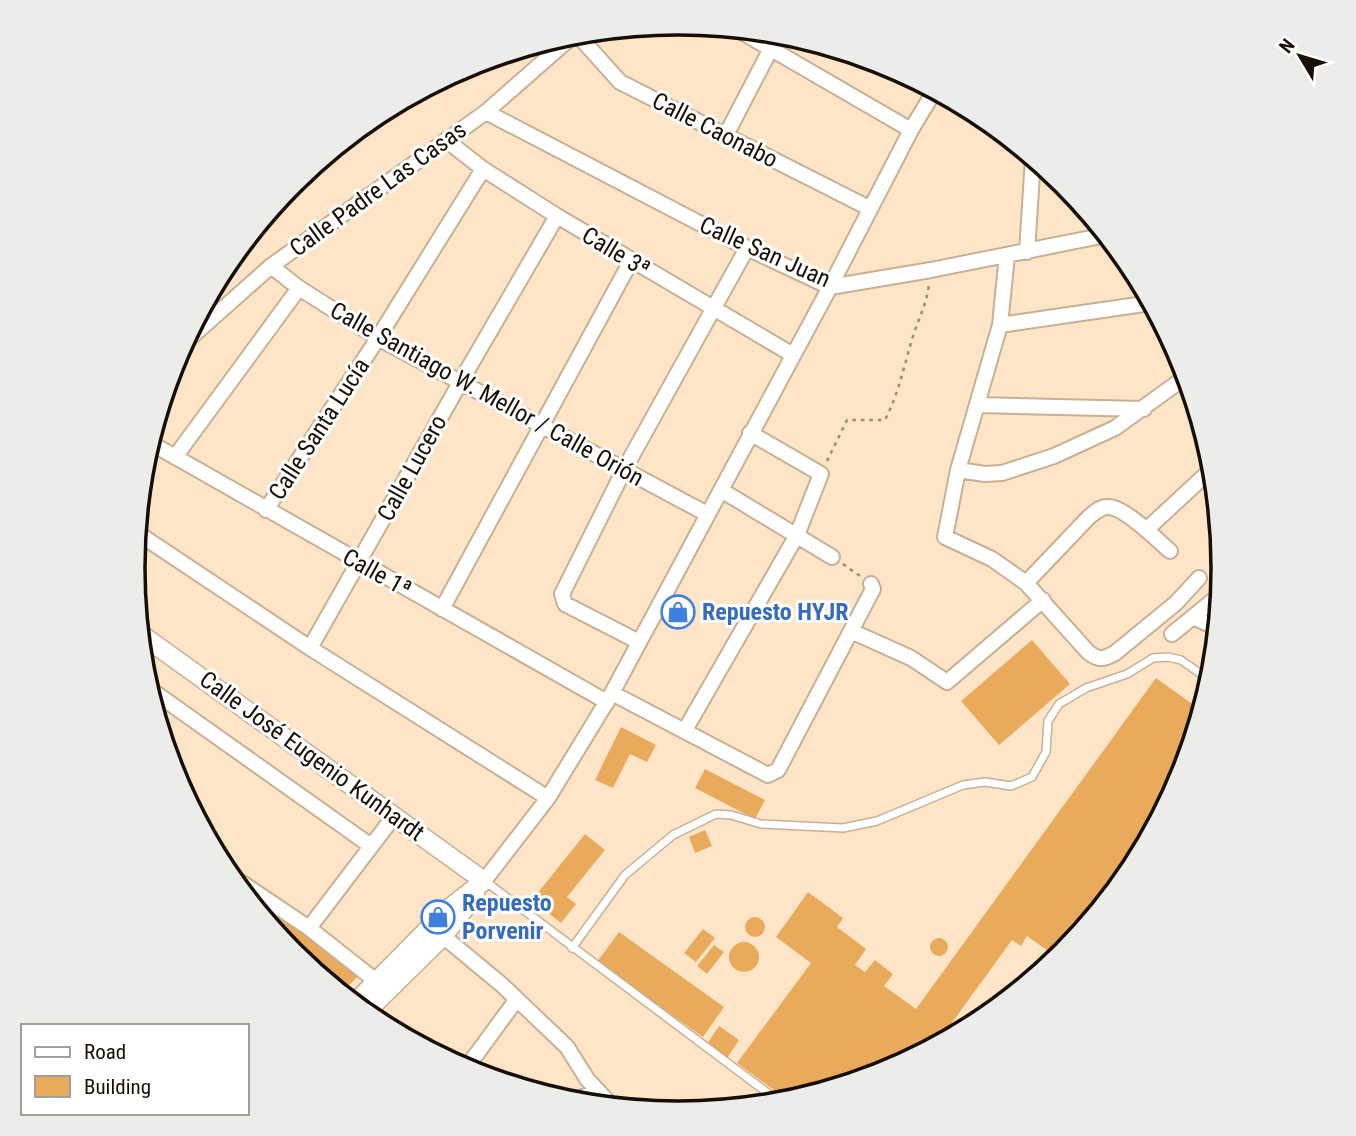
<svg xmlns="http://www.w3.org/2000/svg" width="1356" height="1136" viewBox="0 0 1356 1136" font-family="'Roboto Condensed',sans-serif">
<rect width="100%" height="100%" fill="#fee5c8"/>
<path fill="#eaaa5c" d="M1032 640 1070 684 999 745 961 701Z
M1156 678 1202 711 1182 777 1131 871 1063 954 1058 958 1027 936 1021 946 1012 940 935 1046 906 1061 897 1055 884 1073 872 1076 861 1069 851 1083 789 1101 737 1063 811 963 776 937 808 892 843 918 837 927 866 949 855 965 865 972 875 960 893 974 884 986 916 1009Z
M621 727 656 745 647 762 630 754 613 788 595 780Z
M705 769 765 800 755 819 695 788Z
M705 830 712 846 695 853 689 837Z
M585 834 605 850 567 897 576 904 561 923 532 900Z
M233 881 363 971 341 993 292 953Z
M745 927a10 10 0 1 1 20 0a10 10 0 1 1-20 0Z
M703 929 715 938 696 962 684 953Z
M619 932 724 1007 703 1037 597 962Z
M930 947a9 9 0 1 1 18 0a9 9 0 1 1-18 0Z
M729 957a15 15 0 1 1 30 0a15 15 0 1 1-30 0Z
M714 945 724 952 707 974 697 966Z
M719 1026 739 1040 727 1058 707 1044Z"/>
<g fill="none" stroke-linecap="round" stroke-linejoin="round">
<defs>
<path id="service" d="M485 881 781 1103
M572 948 625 875 673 835 716 814 731 815 761 824 843 828 877 821 963 785 985 782 1011 786 1032 777 1046 752 1048 721 1059 704 1086 688 1127 674 1153 658 1168 657 1181 660 1211 681"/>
<path id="minor" d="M735 28 911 130
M576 33 620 82 869 208
M486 112 747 248 830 287 931 270 1106 235
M726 135 779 33
M446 140 483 169 557 216 793 355
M1027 252 1033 158
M1007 255 1000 325 958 470 945 537 992 559 1026 583 1088 652C1099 661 1104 659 1115 653L1176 603 1199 578
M271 266 299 288 378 338 707 514
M1000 325 1151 303
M181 346 271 266 486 112 576 33
M978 405 1144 409
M149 442 607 702
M175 457 299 288
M958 470 985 474 1002 473 1054 456 1115 428 1187 376
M721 490 832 557
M266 510 378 338 483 169
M1146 530 1213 468
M136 532 310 648 548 798
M1026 583 1089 517C1095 512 1101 506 1109 507 1126 508 1157 540 1170 551
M442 609 631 261
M1193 617 1217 628
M851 631 911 658 947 682 1043 600
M1172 634 1221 594
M639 642 565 604 562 594 624 470 747 248
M310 648 461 381 557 216
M147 687 371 846
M612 693 768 775 778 770 873 589 871 584
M685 730 797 535 821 474 750 433
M224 871 309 928 376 981
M484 881 548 798 612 693 830 287 911 130 935 90
M309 928 395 815
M443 936 502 985 567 1047 587 1079 613 1107
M482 1076 470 1067V1063L517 999
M568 1102 597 1092"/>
<path id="tertiary" d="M139 633 484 881
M354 1004 447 910 484 881
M365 1013 443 936 475 895"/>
</defs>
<use href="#service" stroke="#c8b095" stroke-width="10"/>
<use href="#minor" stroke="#c8b095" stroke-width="18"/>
<use href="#tertiary" stroke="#c8b095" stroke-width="21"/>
<path stroke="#9d8b76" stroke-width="2.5" stroke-dasharray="3.5 5" stroke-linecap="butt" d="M827 461 847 420H885C899 393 904 365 913 336 919 318 927 303 929 284
M843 564 860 576"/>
<use href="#service" stroke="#fff" stroke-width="7"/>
<use href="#minor" stroke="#fff" stroke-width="14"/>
<use href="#tertiary" stroke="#fff" stroke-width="18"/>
</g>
<defs>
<symbol id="shop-ring" viewBox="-11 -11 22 22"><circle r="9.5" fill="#fff" stroke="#3f7fe0" stroke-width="1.5"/><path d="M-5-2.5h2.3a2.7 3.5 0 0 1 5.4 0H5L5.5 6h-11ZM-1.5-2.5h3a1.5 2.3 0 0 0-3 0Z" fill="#3f7fe0"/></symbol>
</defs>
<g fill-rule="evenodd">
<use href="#shop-ring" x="659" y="593" width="38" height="38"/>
<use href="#shop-ring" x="419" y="898" width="38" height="38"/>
</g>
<g text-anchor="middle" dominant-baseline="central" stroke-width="6" stroke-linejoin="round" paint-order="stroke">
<g font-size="24" fill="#170f06" stroke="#fff">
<text transform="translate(715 130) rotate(27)">Calle Caonabo</text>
<text transform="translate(378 189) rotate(-36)">Calle Padre Las Casas</text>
<text transform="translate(616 252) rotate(31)">Calle 3ª</text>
<text transform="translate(765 252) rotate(24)">Calle San Juan</text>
<text transform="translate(487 394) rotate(29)">Calle Santiago W. Mellor / Calle Orión</text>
<text transform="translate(319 429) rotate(-57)">Calle Santa Lucía</text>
<text transform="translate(412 468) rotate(-61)">Calle Lucero</text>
<text transform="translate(377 573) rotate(29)">Calle 1ª</text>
<text transform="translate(312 756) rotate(36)">Calle José Eugenio Kunhardt</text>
</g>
<g font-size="24" font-weight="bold" fill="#366cbe" stroke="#fff" text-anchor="start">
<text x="702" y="612">Repuesto HYJR</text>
<text x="462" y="903">Repuesto<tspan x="462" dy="28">Porvenir</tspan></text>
</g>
</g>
<path d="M0 0H1356V1136H0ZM145 568a533 533 0 1 1 1066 0a533 533 0 1 1-1066 0Z" fill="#ececeb" fill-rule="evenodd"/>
<path fill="none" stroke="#170f06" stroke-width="3.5" d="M145 568a533 533 0 1 1 1066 0a533 533 0 1 1-1066 0Z"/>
<rect x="21" y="1024" width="228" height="91" fill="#ffffff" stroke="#a29f9b" stroke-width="2"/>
<rect x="35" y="1047" width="35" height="10" fill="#ffffff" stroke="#a29f9b" stroke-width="2"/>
<text x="84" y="1059" font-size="21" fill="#170f06">Road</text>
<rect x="35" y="1076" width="35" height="21" fill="#eaaa5c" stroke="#a29f9b" stroke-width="2"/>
<text x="84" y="1094" font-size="21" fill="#170f06">Building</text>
<g transform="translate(1300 56) rotate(308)" stroke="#ffffff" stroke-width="5" paint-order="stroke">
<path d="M0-5L12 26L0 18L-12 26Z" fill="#170f06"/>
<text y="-10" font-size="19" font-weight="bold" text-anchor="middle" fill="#170f06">N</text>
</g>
</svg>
